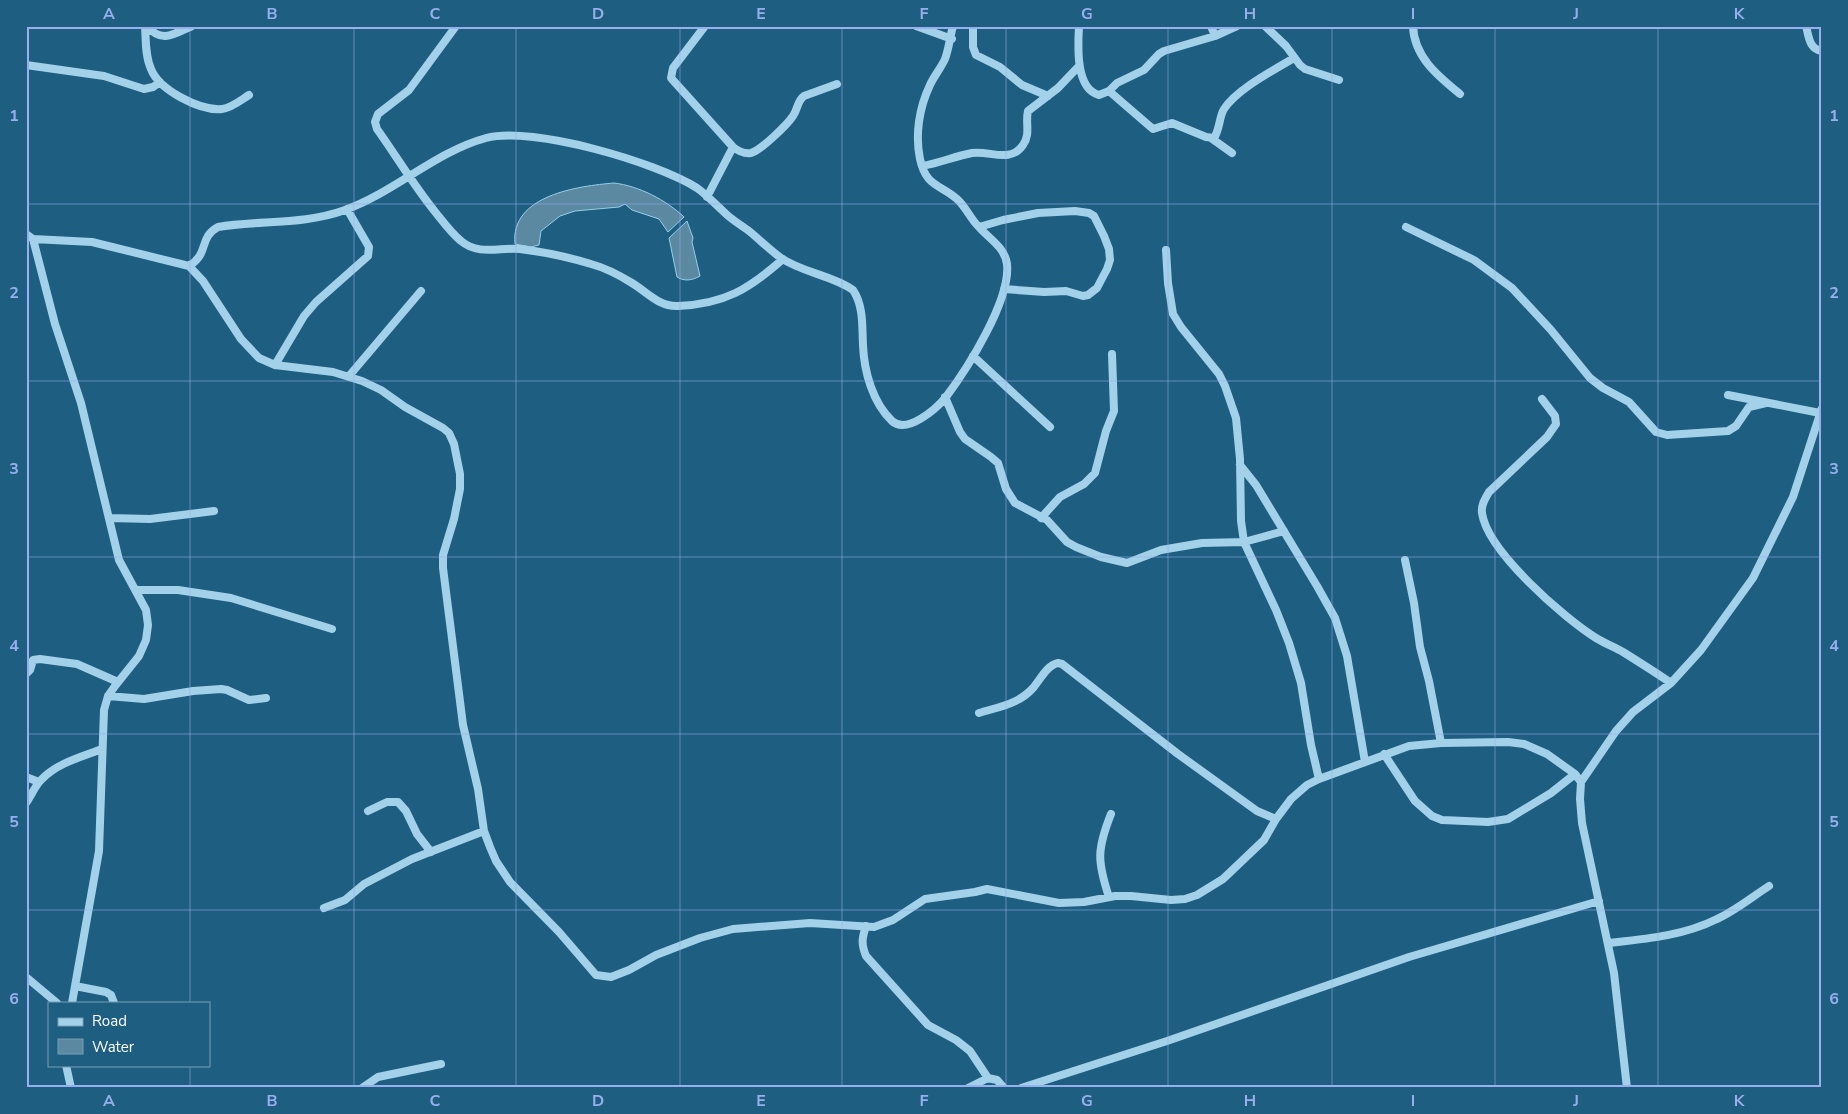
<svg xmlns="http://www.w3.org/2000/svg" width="1848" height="1114" viewBox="0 0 1848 1114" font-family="'Nunito Sans',sans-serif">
<rect width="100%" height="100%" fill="#1e5e81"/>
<path fill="#5b89a2" stroke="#97cfea" d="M614 183C639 186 666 200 684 217L668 232 659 219 632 210 625 204 619 207 575 211 560 216 541 231 539 245 531 247 515 244C510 195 579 186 614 183Z
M687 221 693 238 692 242 700 276C693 280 685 282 677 277L669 238Z"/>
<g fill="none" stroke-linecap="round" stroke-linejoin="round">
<path stroke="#a3d1e9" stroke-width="8" d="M145 26C146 40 145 56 151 69 159 90 200 111 222 109 232 108 241 100 249 95
M147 26C162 44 174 34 192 26
M456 26 409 90 378 114 375 122 377 129C397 157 414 186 436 213 444 223 452 234 461 241 479 256 500 247 520 249 544 252 568 257 591 264 606 268 619 275 632 283 647 292 659 307 678 306 725 304 749 289 783 259
M705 26 673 68 671 78 733 147C738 151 744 154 751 153 760 151 787 125 793 116 798 109 797 101 804 96L837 84
M916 26 952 39
M973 26V47L976 55 1000 67 1022 85 1048 96
M1079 26C1078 45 1075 89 1099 95L1109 91 1117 83 1144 70 1159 54 1164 51 1215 36 1237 26
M1211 26 1215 36
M1265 26 1286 46 1300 65 1305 69 1339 80
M1413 26C1414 57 1438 76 1460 94
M1806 26C1809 37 1809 49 1822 51
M26 65 104 76 144 89 153 87 160 82
M1109 91 1153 129 1172 123 1206 137 1214 138C1220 129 1219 117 1224 109 1237 89 1274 70 1294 58
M1211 138 1232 153
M922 166C939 163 956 156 972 153 989 150 1010 164 1023 145 1031 134 1025 123 1028 111L1058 88 1079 66
M707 197 733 147
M979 227 1003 220 1038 213 1075 211 1089 213 1094 216 1104 236 1109 249 1110 260 1107 269 1097 288 1088 295 1083 296 1066 291 1044 292 1004 289
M1406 227 1474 260 1512 288 1551 330 1590 378 1603 388 1629 402 1656 432 1667 435 1728 431 1736 426 1749 407 1766 403
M26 234 33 239 55 324 81 403 119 560 146 610 148 625 146 640 139 656 115 686 108 696 104 710 99 851 72 1003
M33 239 92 242 189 266 203 281 241 339 259 358 275 365 333 372 362 381 381 390 405 407 443 428 449 433 454 444 460 474V489L454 519 443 555V568L463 725 478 789 484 831 490 847 496 861 510 882 559 932 596 975 611 977 629 970 656 955 700 938 733 929 810 923 874 927 893 920 925 899 975 892 987 889 1059 903 1084 902 1115 896H1131L1171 900 1185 899 1197 895 1223 879 1264 840 1276 819 1291 799 1307 785 1319 779 1409 746 1441 743 1508 742 1524 744 1547 754 1575 774 1581 782
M1166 250 1168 283 1173 314 1181 327 1219 374 1225 386 1236 418 1240 459 1241 521 1244 542 1276 610 1289 643 1301 683 1311 745 1319 779
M189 266C210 253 198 238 218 227 260 220 304 225 345 210 395 192 435 152 486 138 533 126 656 162 697 188 707 195 716 205 725 213 732 220 741 225 749 231 760 240 770 250 781 258 803 273 832 275 853 290 864 306 862 328 863 345 864 372 873 403 892 421 907 435 937 408 946 397 967 369 1011 300 1007 264 1005 247 988 238 978 226 970 218 966 207 957 199 940 184 926 187 920 159 915 135 919 108 930 85 934 76 941 68 945 59 949 48 950 37 953 26
M973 356 1050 427
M275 365 304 316 316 302 368 256 369 247 347 209
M349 376 421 291
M1728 395 1820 413
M945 397 960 432 965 439 991 457 998 463 1006 489 1015 503 1047 520 1067 542 1076 547 1101 557 1127 563 1161 550 1202 543 1244 542 1284 531
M1542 399 1555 416 1556 424 1547 437 1489 492C1485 499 1481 505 1482 513 1487 551 1564 618 1596 638 1604 643 1614 647 1623 652 1639 662 1655 672 1671 683
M1240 465 1256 485 1317 586 1335 618 1347 656 1365 762
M109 518 150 519 214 511
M1041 518 1060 497 1084 484 1095 473 1106 431 1114 411 1112 354
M1405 560 1414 603 1420 647 1429 681 1441 743
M136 590H178L231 598 332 629
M26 674 30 670 33 660 40 659 77 664 118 682
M108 696 144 699 193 691 221 689 227 690 249 700 266 698
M979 713C998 707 1019 704 1033 688 1040 680 1047 665 1058 663L1062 664 1178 754 1257 811 1276 819
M1384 754 1415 801 1432 816 1442 820 1488 822 1508 819 1551 793 1575 774
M26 777 39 782
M26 803C31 796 35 786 41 780 57 763 81 757 102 749
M368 811 387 802H398L406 811 417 834 431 852
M1109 897C1097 861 1097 849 1111 814
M324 908 345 900 364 884 412 859 484 831
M866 926C862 938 861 944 866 956L928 1025 956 1040 970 1051 988 1078
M1608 943C1645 939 1683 936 1717 919 1735 911 1752 897 1769 886
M26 977 57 1003
M75 986 106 992 111 995 114 1003
M66 1065 71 1088
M362 1088 378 1077 441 1064
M968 1088 988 1078 997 1080 1004 1088
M1021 1088 1167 1041 1409 957 1599 901
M1627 1088 1614 973 1582 823 1580 799 1581 782 1616 731 1633 712 1671 683 1701 650 1753 578 1793 497 1822 408"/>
</g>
<path fill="none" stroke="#99afed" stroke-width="1" stroke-opacity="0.55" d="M190 26V1003M354 26V1088M516 26V1088M680 26V1088M842 26V1088M1006 26V1088M1168 26V1088M1332 26V1088M1495 26V1088M1658 26V1088M26 204H1822M26 381H1822M26 557H1822M26 734H1822M26 910H1822M190 1065V1088"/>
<rect width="1848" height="1114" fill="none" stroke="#1e5e81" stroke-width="55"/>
<rect x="48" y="1002" width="162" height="65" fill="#1e5e81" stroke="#789eb3"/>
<rect x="58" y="1018" width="25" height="8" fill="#a3d1e9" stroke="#789eb3"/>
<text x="92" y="1026" font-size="15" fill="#ffffff">Road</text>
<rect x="58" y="1039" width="25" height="15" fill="#5b89a2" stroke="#789eb3"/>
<text x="92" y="1052" font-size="15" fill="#ffffff">Water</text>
<rect x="28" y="28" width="1792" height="1058" fill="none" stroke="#99afed" stroke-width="2"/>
<g font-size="16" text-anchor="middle" font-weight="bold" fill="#99afed">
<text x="109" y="19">A</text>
<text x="272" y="19">B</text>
<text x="435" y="19">C</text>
<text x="598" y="19">D</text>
<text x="761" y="19">E</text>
<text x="924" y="19">F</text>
<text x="1087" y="19">G</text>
<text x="1250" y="19">H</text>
<text x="1413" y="19">I</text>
<text x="1576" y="19">J</text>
<text x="1739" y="19">K</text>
<text x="14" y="121">1</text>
<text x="1834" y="121">1</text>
<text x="14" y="298">2</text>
<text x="1834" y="298">2</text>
<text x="14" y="474">3</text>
<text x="1834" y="474">3</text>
<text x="14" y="651">4</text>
<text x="1834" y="651">4</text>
<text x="14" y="827">5</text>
<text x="1834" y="827">5</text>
<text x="14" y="1004">6</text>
<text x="1834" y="1004">6</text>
<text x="109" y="1106">A</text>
<text x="272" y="1106">B</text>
<text x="435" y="1106">C</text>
<text x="598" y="1106">D</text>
<text x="761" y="1106">E</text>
<text x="924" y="1106">F</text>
<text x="1087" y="1106">G</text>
<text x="1250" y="1106">H</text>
<text x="1413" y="1106">I</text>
<text x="1576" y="1106">J</text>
<text x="1739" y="1106">K</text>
</g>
</svg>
